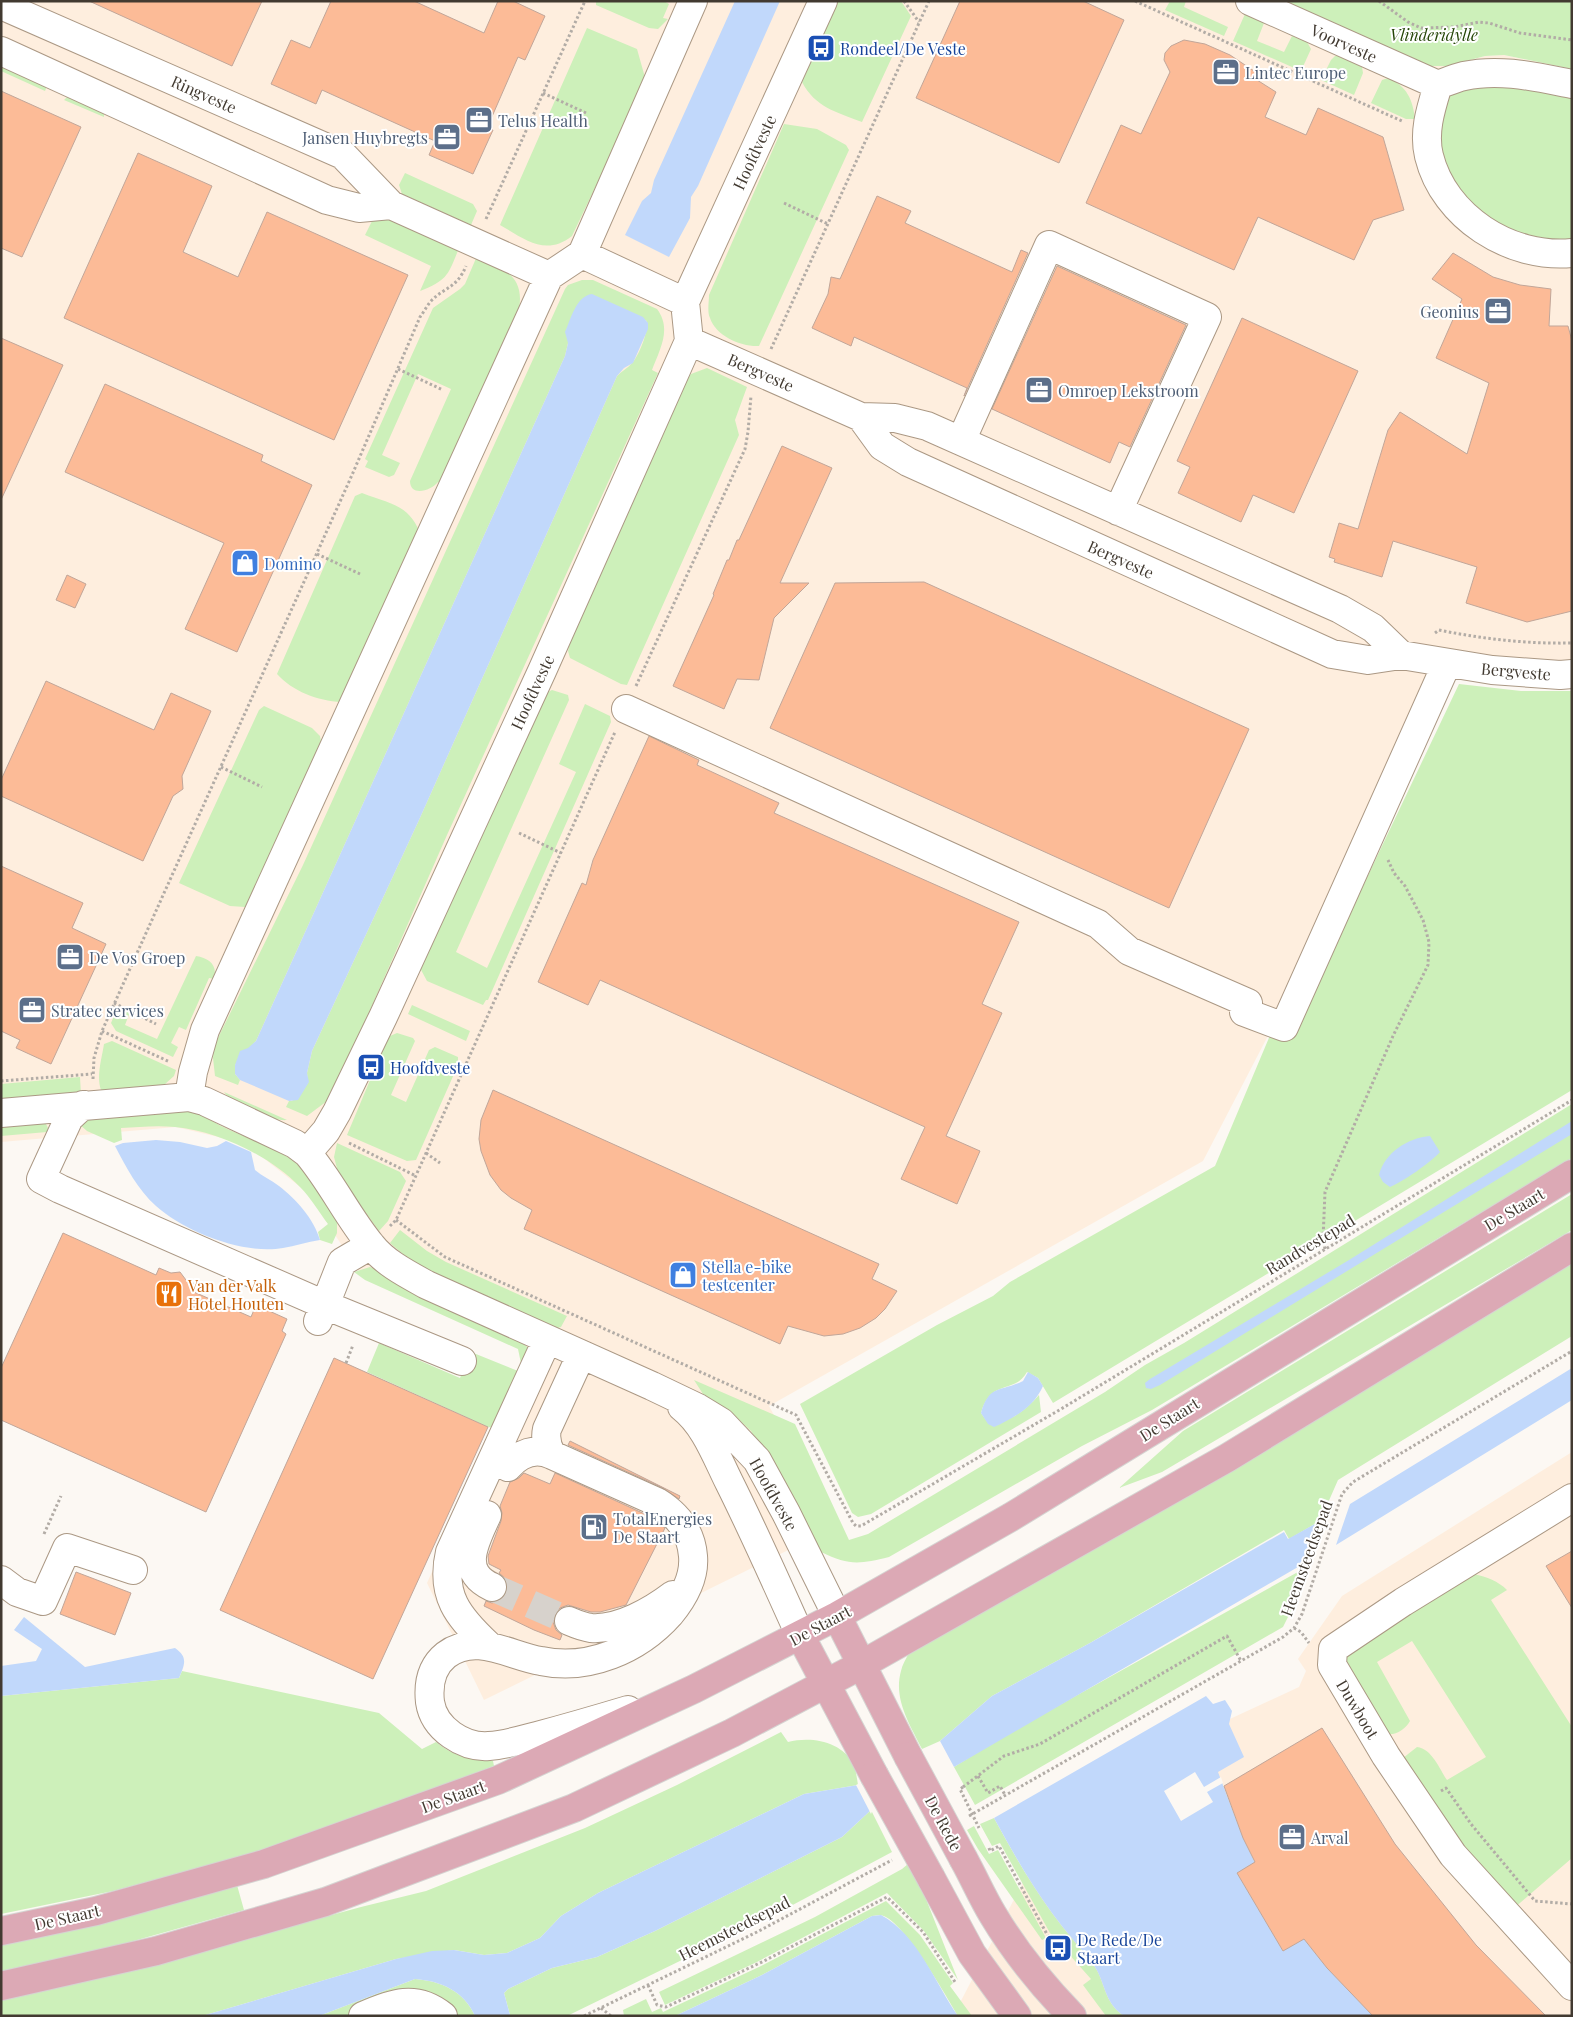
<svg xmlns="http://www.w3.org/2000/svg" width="1573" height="2017" viewBox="0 0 1573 2017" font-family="'Playfair Display',serif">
<rect width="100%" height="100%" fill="#fcf8f3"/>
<path fill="#feeede" d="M1 1H1281L1448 66 1485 56 1504 55 1572 69V686L1454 677 1203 1161 769 1406 835 1527 484 1700 427 1583 532 1350 361 1275 308 1193 244 1143 176 1127 1 1142Z
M1572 1452V2016H953L1064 1804 1219 1724 1299 1687 1306 1671 1298 1659 1342 1596Z"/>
<path fill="#cdf0ba" d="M596 1H664L669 4 663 18 668 19 658 29 649 28 596 5Z
M838 1H901L911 16 862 122C836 112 815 107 802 82Z
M1170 1H1186L1184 7 1228 27 1224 36 1165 10Z
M1281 1 1572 2V69L1504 55 1485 56 1448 66H1428Z
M1245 14 1264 23 1257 41 1284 52 1292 36 1307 42 1311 49 1301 71 1233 41Z
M587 28 637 49 646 81 572 236C545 257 525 239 500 225Z
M1335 56H1338L1362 67 1363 73 1354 95 1321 80 1331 60Z
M1 62 47 86 45 91 1 71Z
M1388 78C1407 86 1413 100 1415 119H1406L1371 103 1382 80Z
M1496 83 1572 96V241L1536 239 1497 225 1470 204 1453 182 1442 157 1437 135 1445 98 1458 91Z
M70 94 104 111V117L64 100Z
M784 124 817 129 846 145 849 150 759 346C741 347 716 336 710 318 707 312 709 302 709 295Z
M405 173 473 204 477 211 471 225 402 194 399 185Z
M384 214 459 248C448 275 448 280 420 291L431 266 365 235 372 221 364 217Z
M477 256C503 268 525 276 519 309L441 483 438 482C431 491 410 497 410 481L451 389 418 374 382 455 400 463 394 475 389 477 365 467 368 461 365 459 433 308 460 289 465 284Z
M582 280H593L657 309C672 329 660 349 652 370L658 373 447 835 334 1092 327 1101 307 1116 286 1107 289 1101H292L308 1083 307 1073 312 1051 419 820 617 376C622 371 628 368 632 363 639 356 650 328 646 320L568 343 565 356 256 1041 235 1065V1074L240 1080 238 1085 215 1076 213 1058 214 1046 303 865 565 289 568 285Z
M707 368 747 387 735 420 739 435 627 685 621 684 570 658 568 651 571 638 685 382 691 374Z
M362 493C393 505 410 504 422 538L341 702C318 701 292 691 277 674L355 496Z
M1459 684 1521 691H1572V1090L1053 1403 1038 1378 1027 1372C1014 1395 991 1378 981 1413L989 1424C1011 1421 1024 1412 1039 1395L1041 1412 871 1514 858 1517 852 1513 800 1404 937 1325 993 1296 1010 1282 1215 1166 1271 1033 1314 989Z
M552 690 568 695 569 700 456 952 487 968 576 772 559 764 585 704 610 716 611 722 488 1000H486L483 1005 427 981 420 968 546 693Z
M264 706 312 728 320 736 323 752 258 899 245 907 230 906 179 883 259 710Z
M196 956C209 958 218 965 214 979L209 978 186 1030 179 1027 171 1043 178 1047 173 1057 116 1031 111 1023 118 1007 130 1012 125 1025 157 1039Z
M412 1005 470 1031 466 1041 408 1014Z
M397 1033 413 1038 415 1041 391 1095 406 1102 429 1050 435 1047 458 1057V1065L416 1160 407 1161 347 1135 386 1042 390 1036Z
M112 1041 176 1070 174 1076 164 1085 107 1093 106 1090H101C96 1076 102 1058 104 1044Z
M80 1077 81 1095 1 1103V1084Z
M224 1092 287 1120C273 1122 232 1104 224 1092Z
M1572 1104V1158L1152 1410 1082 1446 889 1557C860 1564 849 1566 821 1552L751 1431 734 1415 703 1394 694 1380 795 1424 849 1540 868 1534 1105 1392 1145 1365 1184 1343Z
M184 1107C201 1111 205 1117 219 1125 246 1139 279 1146 302 1168L337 1220V1233L332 1244 320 1240 318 1232 328 1224C319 1212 311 1198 300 1187 270 1156 218 1131 175 1127 157 1125 139 1127 121 1128L122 1140 114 1143 87 1131 79 1124 85 1119Z
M40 1122 46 1124 48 1128 47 1132 1 1136V1125Z
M337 1143 400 1172 406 1181 388 1221 379 1231 339 1176 334 1157Z
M1572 1194V1230L1162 1472 1119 1488 1183 1431Z
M400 1230 427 1251 446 1262 567 1316 561 1327 555 1329 418 1267 390 1243Z
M1572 1258V1336L1338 1480 1320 1521 1289 1539 1284 1530 1090 1643 992 1696 940 1741 922 1749C910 1725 893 1699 901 1671 902 1665 906 1659 909 1653Z
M370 1267 385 1273 404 1288 522 1342 530 1350 531 1357 497 1428 488 1427 367 1372 379 1343 460 1378 471 1352 523 1373 518 1349 365 1280 354 1272Z
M1305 1568 1291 1611 1283 1627 975 1805 954 1767 1002 1737Z
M1474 1574C1487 1577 1498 1581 1507 1590L1491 1600 1572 1727V1858L1513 1909 1461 1848 1403 1758 1417 1747C1432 1749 1439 1768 1447 1780L1486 1757 1412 1641 1377 1662 1410 1721C1406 1729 1395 1736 1387 1734L1343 1657 1461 1575Z
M182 1671 379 1713 422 1749 436 1742C453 1756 471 1760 493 1761L494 1766 368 1814 246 1855 113 1891 1 1914V1696L179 1678Z
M781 1732 788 1742C811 1736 842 1741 854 1765 856 1771 857 1779 858 1785L804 1794 598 1893 561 1916 540 1938 507 1953 484 1955 454 1950 396 1959 202 2016H1V1999L131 1970 361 1907 426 1891 585 1828 677 1785Z
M871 1810 892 1852 772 1916 567 2016H508L510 2015 504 1993 508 1989 552 1968 597 1957 655 1931 842 1837Z
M994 1818C1012 1851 1030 1883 1052 1913 1065 1931 1080 1947 1093 1964 1106 1982 1103 2002 1124 2016H1106L1083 1985 1091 1979 1050 1933 1000 1843 992 1846 980 1824Z
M974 1826 989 1854 998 1850 1046 1938 1042 1940 978 1849 967 1830Z
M908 1864 924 1894 958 1980 924 1931 887 1893 757 1962 665 2005 659 1992 815 1917 902 1869Z
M237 1885 244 1910 112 1947 1 1971V1943Z
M886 1901 920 1935 953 1983 950 1986 972 2016H958C946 1996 902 1917 880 1915 877 1915 875 1916 872 1916L762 1975 675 2016H624L623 2010 646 1999 652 2012 661 2008 663 2012 761 1966Z
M415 1979C441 1981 464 1991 475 2016L354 2013 344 2016H319Z"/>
<path fill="#c1d8fb" d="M735 1H780L698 186 691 197 690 218 669 257 625 235 642 201 651 193 654 180Z
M592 294 643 317 648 323V329L633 363 624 368 617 376 419 820 312 1051 307 1073 309 1082 298 1100 289 1101 240 1080 235 1074V1065L240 1051 248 1048 256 1041 565 356 568 343 565 332C571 319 576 296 592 294Z
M1572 1121V1134L1160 1385 1151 1389 1146 1388 1145 1383 1150 1379 1349 1260Z
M1430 1136 1440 1152C1430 1163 1404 1181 1390 1187L1383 1182 1379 1175C1385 1152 1408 1138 1430 1136Z
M156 1140 180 1142 207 1148 217 1146 226 1141 251 1152 255 1170C262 1176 271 1180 279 1186 296 1199 314 1219 320 1240 307 1242 295 1246 283 1248 244 1255 185 1232 156 1206 138 1190 126 1167 115 1146L123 1143Z
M1572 1368V1400L1336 1545 1350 1504Z
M1028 1372 1038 1378 1043 1386C1034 1407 1014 1418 994 1427L988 1424 981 1413C989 1384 1001 1392 1023 1381Z
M1322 1520 1310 1560 954 1767 940 1741 992 1696 1090 1643 1284 1532 1288 1539Z
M24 1617 85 1667 175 1648C188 1657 185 1664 179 1678L1 1696V1666L36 1661 42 1649 14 1630Z
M1206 1696 1213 1704 1225 1700 1232 1711 1229 1724 1244 1757 1218 1772 1243 1838 1255 1863 1237 1873 1283 1951 1304 1939 1327 1968 1373 2016H1124C1103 2002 1106 1982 1093 1964 1080 1947 1065 1931 1052 1913 1030 1883 1012 1851 994 1818Z
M858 1785 871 1810 842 1837 655 1931 597 1957 552 1968 508 1989 504 1993 510 2015 508 2016H475C464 1991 441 1981 415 1979L319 2016H202L396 1959 432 1951 454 1950 484 1955 507 1953 540 1938 561 1916 598 1893 804 1794Z
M881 1915C918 1935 935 1983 958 2016H675L762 1975 872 1916Z"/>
<path fill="#fcf8f3" d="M1195 1772 1204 1787 1221 1777 1223 1783 1207 1792 1213 1802 1181 1821 1164 1791Z
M860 1783 873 1809 871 1814 856 1785Z"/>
<path fill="#fcbb97" stroke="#c1a699" d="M89 1H262L232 66Z
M331 1H414L484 33 498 1H513L545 16 525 60 518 57 487 128 493 130 473 174 429 155 435 141 322 90 316 104 271 84 291 40 310 48Z
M960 1H1083L1124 20 1059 163 916 98Z
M1184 40 1205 44 1230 55 1260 75 1257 80 1276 92 1265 117 1306 135 1318 108 1383 137 1404 210 1373 220 1354 260 1258 217 1234 270 1086 203 1121 125 1141 134 1170 72 1164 60 1165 53 1171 46Z
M1 91 81 127 22 257 1 248Z
M138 153 212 186 183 252 238 277 267 212 408 275 334 440 64 318Z
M877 196 911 211 905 223 1012 272 1021 250 1028 253 964 396 967 388 854 337 851 346 812 328 828 294 831 277 840 279Z
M1453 253 1493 277 1520 285 1551 289 1549 326H1568L1572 341V611L1527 622 1466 603 1477 567 1393 541 1382 577 1334 562 1335 559 1329 557 1339 523 1358 529 1388 430 1400 412 1467 454 1489 383 1436 358 1462 299 1432 279Z
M1057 266 1186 325 1130 447 1119 442 1110 463 992 409Z
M1242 318 1358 371 1294 513 1253 495 1241 522 1178 493 1190 467 1177 461Z
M1 338 63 365 1 500Z
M105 384 263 455 261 461 312 485 237 652 185 629 224 543 65 472Z
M782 446 832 468 780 583H809L774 618 759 680 737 679 724 709 673 686 714 595 713 594 727 560H729L737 540H739Z
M67 575 86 584 75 608 56 600Z
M924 582 1249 729 1169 908 770 728 835 583Z
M46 681 154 730 171 693 211 711 182 776 183 789 173 796 143 861 1 796V780Z
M649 736 699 760 697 765 779 803 774 813 1019 922 982 1004 1002 1013 946 1136 980 1151 957 1204 901 1179 925 1127 600 980 588 1005 538 982 582 883 586 885 593 860Z
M1 866 83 903 72 928 106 944 51 1064 16 1048 20 1040 1 1031Z
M493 1090 879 1264 872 1279 897 1291 885 1309 876 1318 860 1328 843 1334 824 1336 788 1326 780 1344 524 1229 532 1210 511 1198 501 1190 490 1175 481 1151 479 1139 481 1120Z
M63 1233 156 1275 159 1268 171 1273 180 1272 186 1280 197 1285 194 1292 251 1317 256 1305 287 1319 282 1331 286 1334 206 1512 1 1420V1368Z
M334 1358 488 1427 373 1679 220 1610Z
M570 1441 680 1496 679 1499 663 1488 568 1445Z
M524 1473 550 1484 555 1473 649 1516 665 1528 626 1605 600 1612H591L568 1605 560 1608 555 1614 553 1622 556 1630 562 1635 560 1640 534 1630 484 1606 486 1601 492 1603 500 1600 505 1596 508 1588 506 1579 499 1573 501 1570 489 1564 488 1556 501 1521 502 1513 500 1506 510 1482 519 1478Z
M1572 1551V1608L1546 1566Z
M76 1572 131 1593 115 1635 60 1614Z
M1322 1728 1395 1844 1476 1945 1546 2016H1373L1327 1968 1304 1939 1283 1951 1237 1873 1255 1862 1243 1838 1224 1786Z"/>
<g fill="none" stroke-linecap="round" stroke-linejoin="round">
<path stroke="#d7d2cc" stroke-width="28" stroke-dasharray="28 14" stroke-linecap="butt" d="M492 1587 569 1621"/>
<defs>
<path id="minor" d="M693 1 582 254 549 276 205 1030 193 1072 189 1097 204 1101 295 1144 307 1153C331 1181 347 1216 371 1245 385 1263 407 1274 427 1285L652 1386 698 1408 721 1422 757 1460 786 1513 837 1616
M1250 1 1438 85C1446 82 1455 78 1464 76 1500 68 1536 77 1572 84
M1 5 343 155 391 205 549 276
M1 51 327 200 359 208 391 205
M1438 85C1431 108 1423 132 1429 156 1444 217 1510 259 1572 253
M582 254 685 302
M689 341 861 417 895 418 927 426 1340 609 1373 628 1401 655
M861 417 882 446 908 462 1332 654 1368 660 1401 655 1492 670 1560 675 1572 674
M961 441 1049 245 1207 317 1118 511
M626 709 1098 924 1129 951 1248 1003 1244 1012 1284 1027 1447 663
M83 1105 69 1118 41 1179 60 1189 325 1305 342 1262 371 1245
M1 1113 189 1097
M307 1153 326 1131 337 1112 383 1017 542 671 689 341 685 302 823 1
M318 1321 325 1305 462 1361
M581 1355 547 1429C545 1438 547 1447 552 1455L657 1502C678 1515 691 1531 693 1556 695 1578 684 1597 670 1614 638 1650 588 1671 541 1661 510 1656 476 1632 446 1655 431 1667 428 1684 430 1702 434 1729 464 1748 489 1746 505 1745 522 1740 537 1736 567 1728 598 1719 628 1710
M682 1407C705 1425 716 1456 729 1482 754 1532 777 1584 800 1635
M508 1467C520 1453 535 1447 552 1455
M1572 1498 1403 1602 1333 1649 1332 1665 1386 1756 1453 1855 1572 1986
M487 1515C476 1540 457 1571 492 1587
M1 1580 17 1592 43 1601 67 1548 133 1570
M569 1621C576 1624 583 1627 591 1628 619 1630 652 1611 673 1595
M488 1645C458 1617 440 1595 450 1552L547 1340
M363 2016C392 2003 416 1994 443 2016"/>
<path id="major" d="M837 1616 908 1756
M800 1635 874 1775
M964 1860C974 1878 982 1897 993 1915 1015 1952 1042 1985 1072 2016
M931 1878 972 1954 1017 2016
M1 1931 96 1911 264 1864 498 1780 694 1689 837 1616 1011 1517 1572 1174
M1 1986 156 1951 325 1902 574 1808 732 1733 861 1665 1227 1458 1572 1247"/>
</defs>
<use href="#minor" stroke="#ab9884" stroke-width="30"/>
<use href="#major" stroke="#d5d4d2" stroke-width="30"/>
<path stroke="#b2aca6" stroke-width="3" stroke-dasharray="2.5 2.5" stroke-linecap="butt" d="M904 1 919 22
M1135 1 1404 122
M1379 1 1408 22 1421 28 1454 27 1479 22 1489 23 1520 33 1572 40
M543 93 586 113
M784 203 828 224
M486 219 585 1
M771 349 929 1
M398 369 443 390
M317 554 360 574
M1435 633 1439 630C1483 639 1527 644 1572 643
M636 686 745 449 748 432 751 396
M221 767 262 787
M519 833 561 853
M114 1003 156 1024
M102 1031 170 1062
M93 1079 94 1058 102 1031 352 475 420 317C424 312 427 305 432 300 445 287 457 288 466 266
M1 1081 92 1074
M349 1143 416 1176
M426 1153 440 1163
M396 1220 445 1257 796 1415 853 1523 856 1526H861L1061 1409 1572 1100
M390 1226 396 1220 615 732
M1325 1249 1323 1239 1325 1192 1393 1036 1428 965 1429 942 1423 920 1405 886 1394 873 1388 860
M346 1363 353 1345
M44 1534 61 1496
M1294 1628 1301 1632 1309 1643
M978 1776 988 1793 1000 1786 1005 1795
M963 1787 1004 1756 1040 1744 1227 1636 1241 1661
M1441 1791 1446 1788 1471 1824 1535 1901 1572 1904
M969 1816 1283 1637 1294 1628 1302 1614 1342 1494 1353 1482 1572 1351
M989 1848 990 1851 999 1846 1049 1938
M648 1985 657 2005 666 2007 764 1961 887 1897 923 1932 955 1982
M601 2008 611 2016
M584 2016 757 1932 892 1860"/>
<use href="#minor" stroke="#fff" stroke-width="28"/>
<use href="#major" stroke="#dca9b5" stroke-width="28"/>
<defs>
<path id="major-bridge" d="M908 1756 964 1860
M874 1775 931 1878"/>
</defs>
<use href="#major-bridge" stroke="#d5d4d2" stroke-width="30" stroke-linecap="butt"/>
<path stroke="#b2aca6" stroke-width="3" stroke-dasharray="2.5 2.5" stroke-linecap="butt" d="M963 1787 960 1789 979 1828"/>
<use href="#major-bridge" stroke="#dca9b5" stroke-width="28"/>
</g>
<defs>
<symbol id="bus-square" viewBox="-11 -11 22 22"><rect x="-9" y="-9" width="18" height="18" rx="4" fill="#1a4fb4" stroke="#fff"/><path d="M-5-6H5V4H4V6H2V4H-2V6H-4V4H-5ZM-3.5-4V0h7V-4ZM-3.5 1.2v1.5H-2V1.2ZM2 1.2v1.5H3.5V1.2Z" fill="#fff"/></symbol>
<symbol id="office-square" viewBox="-11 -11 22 22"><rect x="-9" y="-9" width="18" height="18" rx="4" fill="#5c6f8a" stroke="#fff"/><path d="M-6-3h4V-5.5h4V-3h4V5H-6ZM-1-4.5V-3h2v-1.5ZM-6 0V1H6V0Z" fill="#fff"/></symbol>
<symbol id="shop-square" viewBox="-11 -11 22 22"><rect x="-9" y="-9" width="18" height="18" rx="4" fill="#3f7fe0" stroke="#fff"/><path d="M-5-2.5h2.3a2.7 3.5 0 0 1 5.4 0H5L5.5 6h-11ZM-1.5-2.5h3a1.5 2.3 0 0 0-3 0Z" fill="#fff"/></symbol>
<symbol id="restaurant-square" viewBox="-11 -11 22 22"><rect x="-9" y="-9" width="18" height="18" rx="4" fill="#e8710a" stroke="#fff"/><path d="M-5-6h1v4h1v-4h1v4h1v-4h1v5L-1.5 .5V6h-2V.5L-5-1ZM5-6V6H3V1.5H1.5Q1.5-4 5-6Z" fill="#fff"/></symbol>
<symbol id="fuel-square" viewBox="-11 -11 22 22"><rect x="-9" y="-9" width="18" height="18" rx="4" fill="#5c6f8a" stroke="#fff"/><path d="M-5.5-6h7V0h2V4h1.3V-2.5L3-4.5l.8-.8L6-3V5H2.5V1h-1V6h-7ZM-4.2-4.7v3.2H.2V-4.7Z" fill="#fff"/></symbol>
</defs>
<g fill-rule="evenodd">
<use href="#bus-square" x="805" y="32" width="32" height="32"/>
<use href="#office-square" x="1210" y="56" width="32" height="32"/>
<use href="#office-square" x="463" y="104" width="32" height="32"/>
<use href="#office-square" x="431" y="121" width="32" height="32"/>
<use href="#office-square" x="1482" y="295" width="32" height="32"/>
<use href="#office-square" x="1023" y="374" width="32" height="32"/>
<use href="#shop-square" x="229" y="547" width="32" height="32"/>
<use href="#office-square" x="54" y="941" width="32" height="32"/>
<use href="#office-square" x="16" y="994" width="32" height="32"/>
<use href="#bus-square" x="355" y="1051" width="32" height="32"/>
<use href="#shop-square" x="667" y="1259" width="32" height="32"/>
<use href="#restaurant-square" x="153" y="1278" width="32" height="32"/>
<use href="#fuel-square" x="578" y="1511" width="32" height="32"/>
<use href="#office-square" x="1276" y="1821" width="32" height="32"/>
<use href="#bus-square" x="1042" y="1932" width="32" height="32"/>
</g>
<g text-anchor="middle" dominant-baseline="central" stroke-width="4" stroke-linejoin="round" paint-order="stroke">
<g font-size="16" font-style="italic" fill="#244506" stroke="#fff">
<text x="1434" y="34">Vlinderidylle</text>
</g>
<g font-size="16" fill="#423a31" stroke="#fff">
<text transform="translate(1344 43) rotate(24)">Voorveste</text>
<text transform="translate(204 94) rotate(24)">Ringveste</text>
<text transform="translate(754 152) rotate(-65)">Hoofdveste</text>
<text transform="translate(761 372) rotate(24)">Bergveste</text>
<text transform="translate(1121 559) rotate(24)">Bergveste</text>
<text transform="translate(1516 671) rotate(5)">Bergveste</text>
<text transform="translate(532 692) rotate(-65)">Hoofdveste</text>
<text transform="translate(1514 1209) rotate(-31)">De Staart</text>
<text transform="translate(1310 1244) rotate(-31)">Randvestepad</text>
<text transform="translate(1169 1419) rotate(-32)">De Staart</text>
<text transform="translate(774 1494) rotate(61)">Hoofdveste</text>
<text transform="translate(1306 1558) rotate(-70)">Heemsteedsepad</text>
<text transform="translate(820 1625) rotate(-28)">De Staart</text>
<text transform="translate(1358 1709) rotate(59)">Duwboot</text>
<text transform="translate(453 1796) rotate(-20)">De Staart</text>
<text transform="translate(944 1823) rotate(62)">De Rede</text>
<text transform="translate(67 1917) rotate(-13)">De Staart</text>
<text transform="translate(734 1928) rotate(-27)">Heemsteedsepad</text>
</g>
<g font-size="16" fill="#164399" stroke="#fff" text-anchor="start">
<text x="840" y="48">Rondeel/De Veste</text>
<text x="390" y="1067">Hoofdveste</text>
<text x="1077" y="1939">De Rede/De<tspan x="1077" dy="18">Staart</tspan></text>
</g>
<g font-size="16" fill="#4e5e75" stroke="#fff" text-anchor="start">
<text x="1245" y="72">Lintec Europe</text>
<text x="498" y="120">Telus Health</text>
<text x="428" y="137" text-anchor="end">Jansen Huybregts</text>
<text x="1479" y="311" text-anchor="end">Geonius</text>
<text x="1058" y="390">Omroep Lekstroom</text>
<text x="89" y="957">De Vos Groep</text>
<text x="51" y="1010">Stratec services</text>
<text x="613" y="1518">TotalEnergies<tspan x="613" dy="18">De Staart</tspan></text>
<text x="1311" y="1837">Arval</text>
</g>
<g font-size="16" fill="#366cbe" stroke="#fff" text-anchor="start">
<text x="264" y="563">Domino</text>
<text x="702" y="1266">Stella e-bike<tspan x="702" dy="18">testcenter</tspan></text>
</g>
<g font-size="16" fill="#c56008" stroke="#fff" text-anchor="start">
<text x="188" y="1285">Van der Valk<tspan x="188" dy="18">Hotel Houten</tspan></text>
</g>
</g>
<rect width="1573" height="2017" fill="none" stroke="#423a31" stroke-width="5"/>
</svg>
